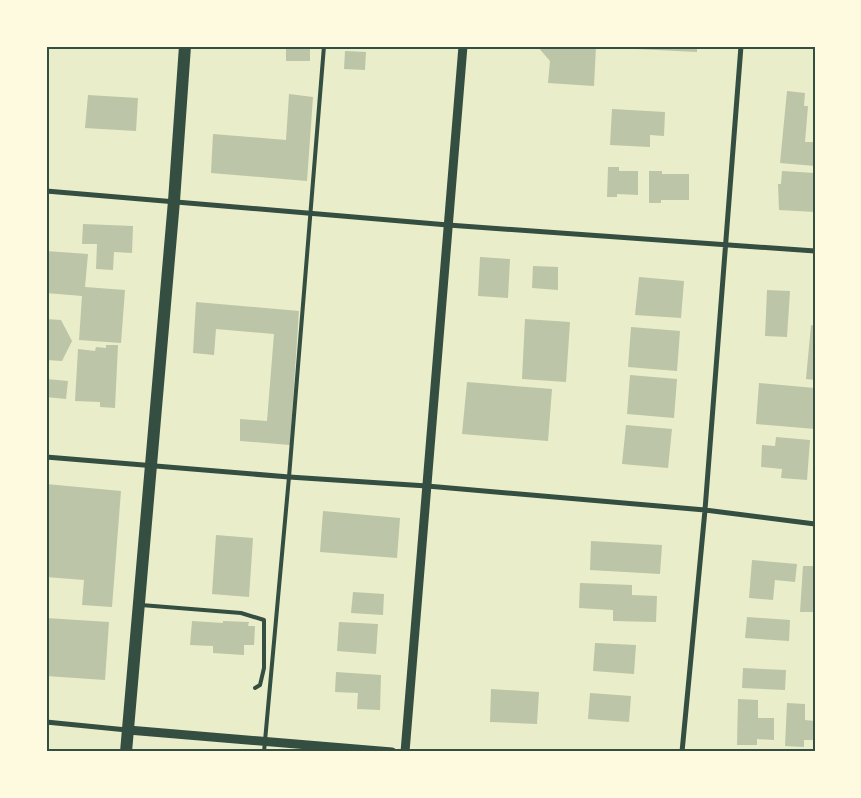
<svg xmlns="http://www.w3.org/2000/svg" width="861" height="798" viewBox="0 0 861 798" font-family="Quicksand,sans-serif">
<rect width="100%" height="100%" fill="#e9edc9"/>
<path fill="#bcc5a7" d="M286 46H310V61H286Z
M537 46H596L594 86 548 83 550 61Z
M636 46H697V52L636 49Z
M345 51 366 52 365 70 344 69Z
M787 91 805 93 804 106H808L805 142H815V166L780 163Z
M289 94 313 97 307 181 211 173 213 134 286 140Z
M88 95 138 98 136 131 85 128Z
M612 109 665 112 664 136 650 135V147L610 145Z
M608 167H619V171H638V195L617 194V197H607Z
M649 171H662V174H689V200H661V203H649Z
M782 171 815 173V212L779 210 778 184H781Z
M83 224 133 226 132 253 114 252 113 270 96 269 97 244H82Z
M46 251 88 254 85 287 125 290 121 343 79 340 82 296 46 293Z
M480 257 510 259 508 298 478 296Z
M533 266 558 267V290L532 288Z
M639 277 684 281 681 318 635 315Z
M767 290 790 291 787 337 765 336Z
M196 302 299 311 290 445 240 441V419L267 421 274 334 216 329 214 355 193 353Z
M46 319 61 320 72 341 62 361 46 360Z
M525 319 570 322 566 382 522 379Z
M811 325 815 326V380L806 379Z
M631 327 680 331 677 371 628 367Z
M106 345H118L115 408 100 407V402L75 401 78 349 95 351 96 347 106 348Z
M630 375 677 379 674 418 627 414Z
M46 379 68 381 66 399 46 397Z
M467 382 552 389 548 441 462 434Z
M759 383 815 388V429L756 424Z
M626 425 672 429 668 468 622 464Z
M776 437 810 440 807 480 781 478 782 469 761 467 762 445 775 446Z
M46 484 121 491 112 607 82 605 84 580 46 577Z
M323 511 400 518 397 558 320 552Z
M216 535 253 538 249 597 212 594Z
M591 541 662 545 660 574 590 570Z
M752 560 797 564 795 582 775 580 773 600 749 598Z
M803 566H815V612H800Z
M580 583 632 585V595L657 596 656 622 613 621V610L579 608Z
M353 592 384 594 383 615 351 613Z
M747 617 790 620 789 641 745 638Z
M46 618 109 622 105 680 46 676Z
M192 621 223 623V621L249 622 248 626H255L254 645H244V655L213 653V646L190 645Z
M339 622 378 624 376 654 337 651Z
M595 643 636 645 634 674 593 671Z
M743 668 786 670 785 690 742 688Z
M336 672 381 675 380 710 357 709 358 693 335 692Z
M491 689 539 692 537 724 490 722Z
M590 693 631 696 629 722 588 719Z
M738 699 758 700V718H774V740L757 739V745H737Z
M787 703 805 704V720L815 721V740H804V747L785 746Z"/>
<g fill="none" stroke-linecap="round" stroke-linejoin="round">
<path stroke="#344e41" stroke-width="4" d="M141 605 241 613 264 620V668L260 685 255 688
M264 752 289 477 324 46"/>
<path stroke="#344e41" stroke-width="5" d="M46 191 448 225 815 251
M46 457 289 477 427 486 705 510 815 524
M46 722 127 730
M682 752 705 510 741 46"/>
<path stroke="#344e41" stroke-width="9" d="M128 730 392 752
M405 752 463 46"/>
<path stroke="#344e41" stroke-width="12" d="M126 752 174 201 185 46"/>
</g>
<rect width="861" height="798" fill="none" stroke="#fefae0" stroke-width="95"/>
<rect x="48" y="48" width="766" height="702" fill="none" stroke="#344e41" stroke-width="2"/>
</svg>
